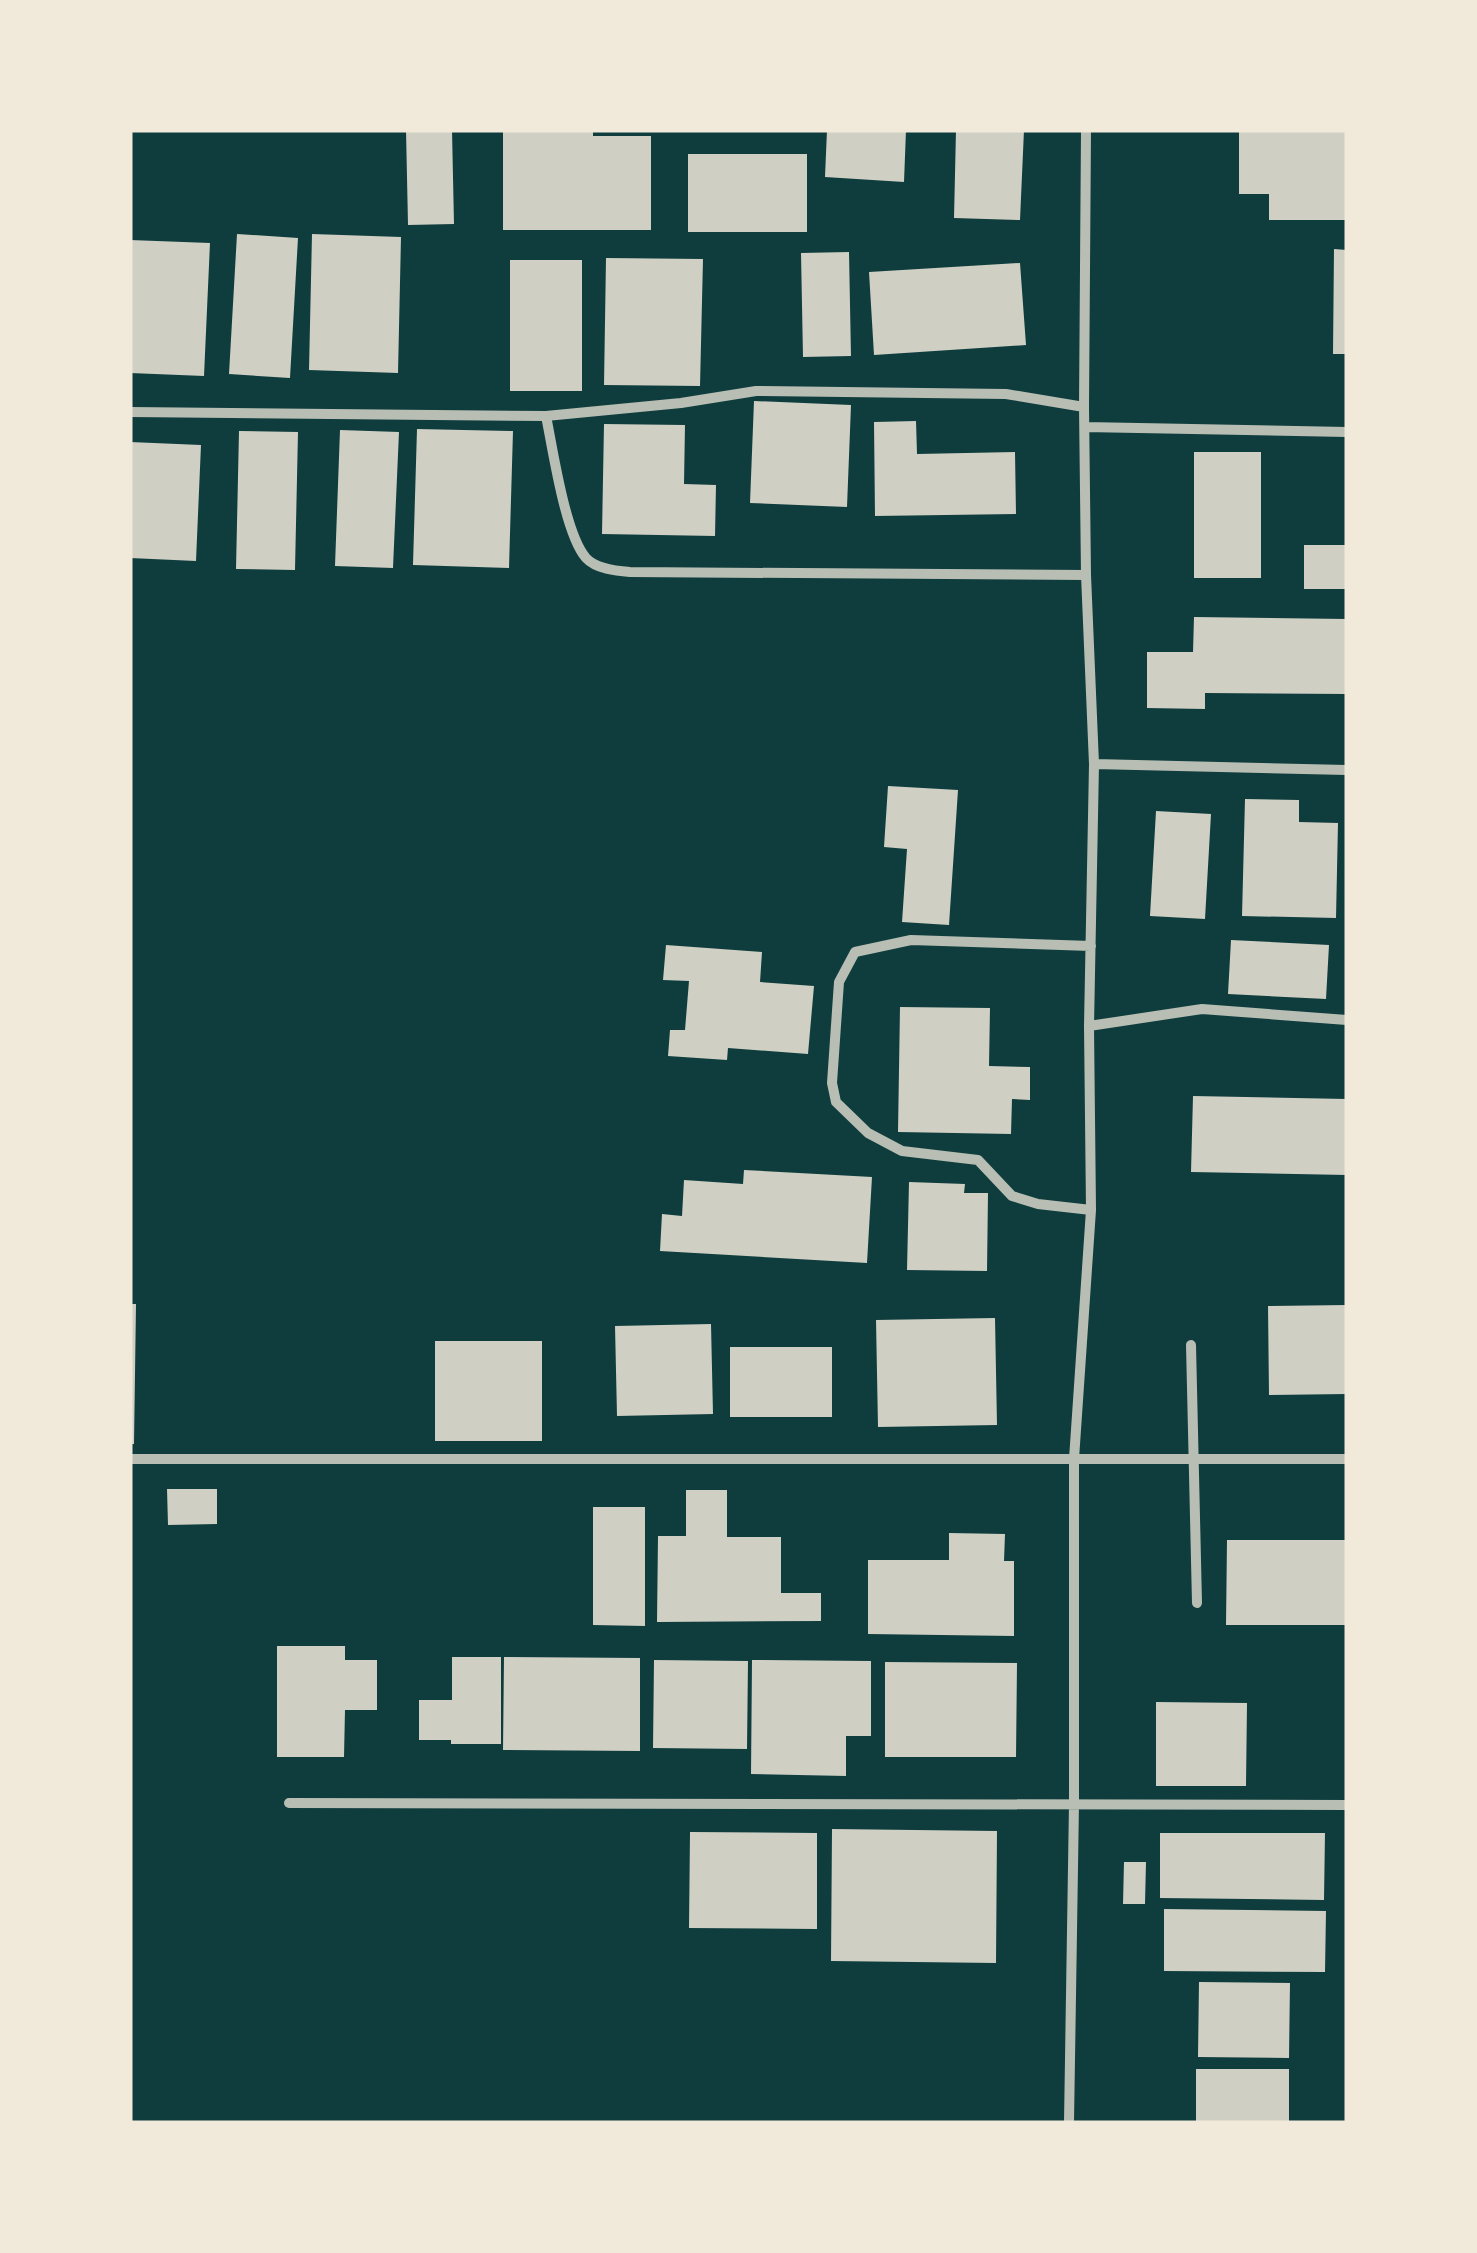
<svg xmlns="http://www.w3.org/2000/svg" width="1477" height="2253" viewBox="0 0 1477 2253" font-family="'Alegreya Sans',sans-serif">
<rect width="100%" height="100%" fill="#0f3d3e"/>
<path fill="#cfcfc3" d="M406 130H452L454 224 408 225Z
M503 130H593V136H651V230H503Z
M827 130H906L904 182 825 177Z
M956 130H1024L1020 220 954 218Z
M1269 130H1347V220H1269V194H1239V132H1269Z
M688 154H807V232H688Z
M237 234 298 238 290 378 229 374Z
M312 234 401 237 398 373 309 370Z
M130 240 210 243 204 376 130 373Z
M1334 249 1347 250V354H1333Z
M849 252 851 356 803 357 801 253Z
M606 258 703 259 700 386 604 385Z
M510 260H582V391H510Z
M1020 263 1026 345 874 355 869 272Z
M754 401 851 405 847 507 750 503Z
M916 421 917 454 1015 452 1016 514 875 516 874 422Z
M604 424 685 425 684 484 716 485 715 536 602 534Z
M417 429 513 431 509 568 413 565Z
M340 430 399 432 393 568 335 566Z
M239 431 298 432 295 570 236 569Z
M130 442 201 445 196 561 130 558Z
M1194 452H1261V578H1194Z
M1304 545H1347V589H1304Z
M1194 617 1347 619V694L1205 693V709L1147 708V652H1193Z
M888 786 958 790 949 925 902 922 907 849 884 847Z
M1245 799 1299 800V822L1338 823 1336 918 1242 916Z
M1156 811 1211 814 1205 919 1150 916Z
M1231 940 1329 945 1326 999 1228 994Z
M666 945 762 952 760 982 814 986 808 1054 728 1048 727 1060 668 1056 670 1030H685L689 981 663 980Z
M900 1007 990 1008 989 1066 1030 1067V1100L1012 1099 1011 1134 898 1132Z
M1193 1096 1347 1099V1175L1191 1172Z
M744 1170 872 1177 867 1263 660 1251 662 1214 682 1216 684 1180 743 1184Z
M909 1182 965 1184 964 1193H988L987 1271 907 1270Z
M130 1304H136L134 1444H130Z
M1347 1305V1394L1269 1395 1268 1306Z
M995 1318 997 1425 878 1427 876 1320Z
M711 1324 713 1414 617 1416 615 1326Z
M435 1341H542V1441H435Z
M730 1347H832V1417H730Z
M167 1489H217V1524L168 1525Z
M686 1490H727V1537H781V1593H821V1621L657 1622 658 1536H686Z
M593 1507H645V1626L593 1625Z
M949 1533 1005 1534 1004 1561H1014V1636L868 1634V1560H949Z
M1227 1540H1347V1625H1226Z
M277 1646H345V1660H377V1710H345L344 1757H277Z
M452 1657H501V1744H451V1740H419V1700H452Z
M504 1657 640 1658V1751L503 1750Z
M654 1660 748 1661 747 1749 653 1748Z
M752 1660 871 1661V1736H846V1776L751 1774Z
M885 1662 1017 1663 1016 1757H885Z
M1156 1702 1247 1703 1246 1786H1156Z
M832 1829 997 1831 996 1963 831 1961Z
M690 1832 817 1833V1929L689 1928Z
M1160 1833H1325L1324 1900 1160 1898Z
M1124 1862H1146L1145 1904H1123Z
M1164 1909 1326 1911 1325 1972 1164 1971Z
M1199 1982 1290 1983 1289 2058 1198 2057Z
M1196 2069H1289V2123H1196Z"/>
<g fill="none" stroke-linecap="round" stroke-linejoin="round">
<path stroke="#b8beb3" stroke-width="10" d="M130 412 546 416C553 450 565 534 586 558 596 569 616 571 630 572L1086 575
M546 416 681 403 756 391 1006 394 1084 407
M1085 427 1347 432
M1094 764 1347 770
M1091 946 911 940 855 952 839 982 832 1083 836 1102 868 1133 902 1151 978 1160 1012 1196 1038 1204 1091 1210
M1089 1026 1202 1009 1347 1020
M1191 1345 1197 1603
M130 1459H1347
M289 1803 1347 1805
M1069 2123 1074 1803V1459L1091 1210 1089 1026 1094 764 1086 575 1084 407 1086 130"/>
</g>
<rect width="1477" height="2253" fill="none" stroke="#f1e9da" stroke-width="265"/>
</svg>
